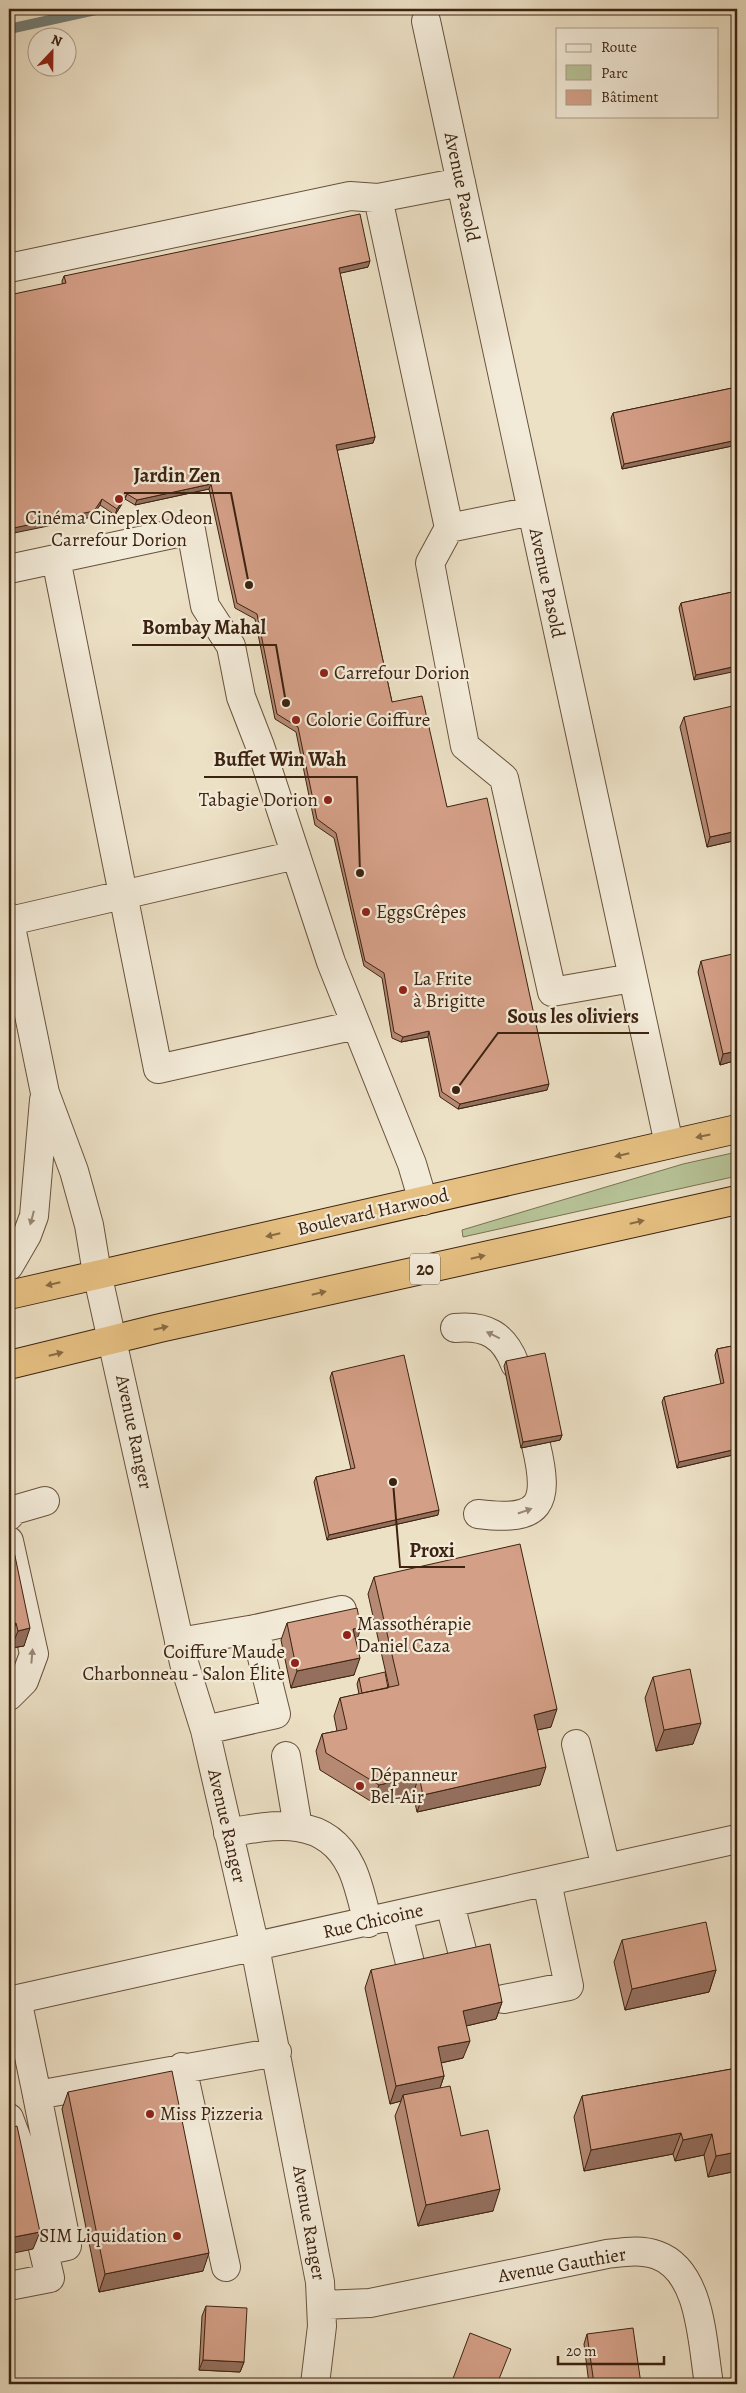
<svg xmlns="http://www.w3.org/2000/svg" width="746" height="2393" viewBox="0 0 746 2393" font-family="Alegreya,serif">
<rect width="100%" height="100%" fill="#ece0c5"/>
<filter id="stains"><feTurbulence type="fractalNoise" baseFrequency=".004" numOctaves="4"/><feColorMatrix values="0 0 0 0 .2 0 0 0 0 .09 0 0 0 0 .02 0 0 0 .5 -.17"/></filter>
<radialGradient id="worn" r=".72"><stop offset=".6" stop-color="#630" stop-opacity="0"/><stop offset="1" stop-color="#630" stop-opacity=".3"/></radialGradient>
<path fill="#b6c296" stroke="#797253" d="M737 1152V1176L463 1237 462 1230 683 1164Z"/>
<g fill="none" stroke-linecap="round" stroke-linejoin="round">
<path stroke="#747e77" stroke-width="10" d="M9 29 100 9"/>
<defs>
<path id="minor" d="M426 21 669 1144
M461 182 378 198 449 528 532 511
M9 268 350 196 378 198
M449 528 430 563 465 746 504 778 552 992 632 978
M56 559 158 1069 356 1025
M9 569 191 530 205 606 231 646 241 697 260 746 331 962 412 1164 423 1201
M9 917 45 1093 74 1171 89 1225 97 1273 184 1663 205 1730 255 1947 320 2282 322 2326 315 2384
M10 921 296 855
M9 1266 27 1235 34 1216 44 1100
M455 1328C486 1325 504 1335 515 1364
M478 1514C542 1522 550 1504 536 1445
M9 1516 14 1510 45 1501
M9 1541 34 1654 24 1681 9 1696
M255 1629 342 1610
M179 1642 255 1629 276 1714 205 1730
M576 1744 606 1868
M286 1756 298 1827
M228 1833C275 1824 326 1815 351 1867 359 1883 363 1905 368 1923
M450 1904 466 1966
M398 1915 412 1971
M17 1999 37 2095 277 2052
M504 1999 569 1986 547 1882
M9 2001 737 1839
M182 2067 226 2267
M37 2095 67 2246 44 2251
M9 2118 18 2142 50 2278 9 2286
M322 2305 370 2303 607 2254C624 2252 641 2249 657 2255 702 2271 702 2344 709 2384"/>
<path id="highway" d="M9 1295 737 1129
M9 1365 160 1328 737 1200"/>
</defs>
<use href="#minor" stroke="#68523d" stroke-width="30"/>
<use href="#highway" stroke="#3c2310" stroke-width="30"/>
<use href="#minor" stroke="#f3ebd9" stroke-width="28"/>
<use href="#highway" stroke="#e6c082" stroke-width="28"/>
</g>
<path fill="#b68974" stroke="#3c2310" d="M368 267 340 273 375 437 373 443 337 450 392 702 447 807 547 1090 458 1109 440 1097 428 1037 401 1042 392 1038 382 978 364 966 334 838 315 825 296 732 275 719 255 619 235 608 209 489 135 505 125 499 115 515 100 505 92 517 62 281 64 276Z
M737 387V445L622 469 611 418 613 413Z
M737 591 694 680 679 608 681 603Z
M684 717 737 840 707 847 680 727Z
M701 961 737 1060 720 1065 698 972Z
M737 1345V1454L677 1468 662 1402 664 1397 721 1384 715 1355 717 1349Z
M506 1361 562 1435 560 1440 521 1448 504 1366Z
M332 1372 438 1515 327 1540 314 1482 316 1477 351 1469 330 1378Z
M9 1532 24 1646 11 1648 10 1640 9 1641Z
M374 1577 551 1727 537 1730 540 1785 417 1812 413 1794 372 1802 320 1770 316 1751 322 1734 337 1731 334 1716 340 1698 359 1694 357 1684 359 1678 389 1687 368 1594Z
M287 1623 356 1642 354 1675 291 1688 281 1640Z
M653 1677 693 1744 656 1751 645 1698Z
M622 1940 716 1970 709 1992 625 2010 614 1962Z
M371 1970 502 2002 496 2019 466 2026 463 2058 441 2063 444 2076 440 2088 493 2211 418 2226 395 2116 401 2101 390 2104 365 1988Z
M737 2068V2171L708 2177 704 2155 675 2161 673 2154 584 2171 574 2117 582 2096Z
M68 2092 203 2271 99 2292 62 2109Z
M206 2306 244 2362 240 2372 199 2370 202 2316Z
M587 2334 641 2384H589L584 2344Z"/>
<path fill="#946f5e" stroke="#3c2310" d="M370 261 368 267 337 274 339 268Z
M375 437 373 443 334 451 336 445Z
M737 440V445L622 469 624 464Z
M211 484 209 489 135 505 137 500Z
M127 494 125 499 115 515 117 509Z
M102 499 100 505 92 517 9 534V529Z
M737 666V671L694 680 696 675Z
M737 831V840L707 847 710 837Z
M429 1031 428 1037 401 1042 403 1037Z
M737 1051V1060L720 1065 723 1054Z
M549 1084 547 1090 458 1109 460 1104Z
M562 1435 560 1440 521 1448 523 1442Z
M737 1449V1454L677 1468 679 1462Z
M439 1510 438 1515 327 1540 329 1535Z
M16 1623 10 1640 9 1641V1625Z
M30 1628 24 1646 11 1648 18 1631Z
M361 1628 355 1645 353 1629Z
M360 1658 354 1675 291 1688 297 1671Z
M557 1709 551 1727 528 1732 534 1715Z
M701 1723 693 1744 656 1751 664 1730Z
M546 1767 540 1785 417 1812 423 1795Z
M419 1776 413 1794 372 1802 379 1785Z
M716 1970 709 1992 625 2010 632 1989Z
M502 2002 496 2019 457 2028 463 2011Z
M470 2041 463 2058 431 2065 438 2047Z
M444 2076 438 2094 403 2095 401 2101 390 2104 396 2086Z
M681 2133 673 2154 584 2171 591 2150Z
M712 2134 704 2155 675 2161 683 2140Z
M737 2152V2171L708 2177 716 2156Z
M500 2189 493 2211 418 2226 426 2205Z
M40 2232 33 2249 9 2254V2238Z
M209 2253 203 2271 99 2292 105 2274Z
M203 2360 244 2362 240 2372 199 2370Z"/>
<path fill="#d49f87" stroke="#3c2310" d="M360 214 370 261 339 268 375 437 336 445 392 702 422 696 447 807 487 798 549 1084 460 1104 442 1092 429 1031 403 1037 394 1032 384 973 365 961 336 833 317 819 298 727 277 714 257 614 237 603 211 484 137 500 127 494 117 509 102 499 94 511 9 529V295L66 283 64 276Z
M737 387V440L624 464 613 413Z
M737 591V666L696 675 681 603Z
M737 705V831L710 837 684 717Z
M737 953V1051L723 1054 701 961Z
M737 1345V1449L679 1462 664 1397 724 1383 717 1349Z
M545 1353 562 1435 523 1442 506 1361Z
M404 1355 439 1510 329 1535 316 1477 355 1468 332 1372Z
M9 1532H10L30 1628 18 1631 16 1623 9 1625Z
M520 1544 557 1709 534 1715 546 1767 423 1795 419 1776 379 1785 326 1753 322 1734 347 1729 340 1698 399 1685 374 1577Z
M357 1608 361 1628 353 1629 360 1658 297 1671 287 1623Z
M690 1669 701 1723 664 1730 653 1677Z
M385 1672 388 1688 362 1693 359 1678Z
M706 1922 716 1970 632 1989 622 1940Z
M490 1944 502 2002 463 2011 470 2041 438 2047 444 2076 396 2086 371 1970Z
M737 2068V2152L716 2156 712 2134 683 2140 681 2133 591 2150 582 2096Z
M172 2071 209 2253 105 2274 68 2092Z
M450 2086 461 2136 488 2130 500 2189 426 2205 403 2095Z
M17 2126 40 2232 9 2238V2128Z
M206 2306 247 2308 244 2362 203 2360Z
M633 2328 641 2384H594L587 2334Z
M470 2333 511 2349 497 2384H451Z"/>
<defs><path id="oneway-solid" d="M-6-.8H1V-3.2L6.5 0L1 3.2V.8H-6Z" transform="scale(1.25)"/></defs>
<g fill="#886a43">
<use href="#oneway-solid" transform="translate(703 1136) rotate(168)"/>
<use href="#oneway-solid" transform="translate(622 1155) rotate(167)"/>
<use href="#oneway-solid" transform="translate(637 1222) rotate(-13)"/>
<use href="#oneway-solid" transform="translate(273 1235) rotate(167)"/>
<use href="#oneway-solid" transform="translate(478 1257) rotate(-13)"/>
<use href="#oneway-solid" transform="translate(53 1284) rotate(167)"/>
<use href="#oneway-solid" transform="translate(319 1293) rotate(-13)"/>
<use href="#oneway-solid" transform="translate(161 1328) rotate(-13)"/>
<use href="#oneway-solid" transform="translate(56 1354) rotate(-14)"/>
</g>
<g fill="#988774">
<use href="#oneway-solid" transform="translate(32 1218) rotate(105)"/>
<use href="#oneway-solid" transform="translate(493 1335) rotate(-154)"/>
<use href="#oneway-solid" transform="translate(525 1511) rotate(-19)"/>
<use href="#oneway-solid" transform="translate(32 1656) rotate(-85)"/>
</g>
<g fill="#8f2418" stroke="#f3ebd9" stroke-width="2">
<circle cx="119" cy="499" r="5"/>
<circle cx="324" cy="673" r="5"/>
<circle cx="296" cy="720" r="5"/>
<circle cx="328" cy="800" r="5"/>
<circle cx="366" cy="912" r="5"/>
<circle cx="403" cy="990" r="5"/>
<circle cx="347" cy="1635" r="5"/>
<circle cx="295" cy="1663" r="5"/>
<circle cx="360" cy="1786" r="5"/>
<circle cx="150" cy="2114" r="5"/>
<circle cx="177" cy="2236" r="5"/>
</g>
<g text-anchor="middle" dominant-baseline="central" stroke-width="4.5" stroke-linejoin="round" paint-order="stroke">
<rect fill="#f3ebd9" stroke="#735f4c" stroke-width="1" x="410" y="1253.5" width="30" height="31" rx="4"/>
<g font-size="18" font-weight="bold" fill="#3c2310">
<text x="425" y="1269">20</text>
</g>
<g font-size="19" fill="#3c2310" stroke="#f3ebd9">
<text transform="translate(462 187) rotate(78)">Avenue Pasold</text>
<text transform="translate(547 583) rotate(78)">Avenue Pasold</text>
<text transform="translate(373 1212) rotate(-13)">Boulevard Harwood</text>
<text transform="translate(134 1432) rotate(78)">Avenue Ranger</text>
<text transform="translate(227 1826) rotate(77)">Avenue Ranger</text>
<text transform="translate(373 1921) rotate(-13)">Rue Chicoine</text>
<text transform="translate(309 2223) rotate(80)">Avenue Ranger</text>
<text transform="translate(562 2265) rotate(-10)">Avenue Gauthier</text>
</g>
<g font-size="19" fill="#3c2310" stroke="#f3ebd9" text-anchor="start">
<text x="119" y="518" text-anchor="middle">Cinéma Cineplex Odeon<tspan x="119" dy="22">Carrefour Dorion</tspan></text>
<text x="334" y="673">Carrefour Dorion</text>
<text x="306" y="720">Colorie Coiffure</text>
<text x="318" y="800" text-anchor="end">Tabagie Dorion</text>
<text x="376" y="912">EggsCrêpes</text>
<text x="413" y="979">La Frite<tspan x="413" dy="22">à Brigitte</tspan></text>
<text x="357" y="1624">Massothérapie<tspan x="357" dy="22">Daniel Caza</tspan></text>
<text x="285" y="1652" text-anchor="end">Coiffure Maude<tspan x="285" dy="22">Charbonneau - Salon Élite</tspan></text>
<text x="370" y="1775">Dépanneur<tspan x="370" dy="22">Bel-Air</tspan></text>
<text x="160" y="2114">Miss Pizzeria</text>
<text x="167" y="2236" text-anchor="end">SIM Liquidation</text>
</g>
</g>
<path fill="none" stroke="#3c2310" stroke-width="2" d="M249 585L231 493H124M286 703L276 645H132M360 873L357 777H204M456 1090L498 1033H649M393 1482L400 1567H465"/>
<g fill="#3c2310" stroke="#f3ebd9" stroke-width="2">
<circle cx="249" cy="585" r="5"/>
<circle cx="286" cy="703" r="5"/>
<circle cx="360" cy="873" r="5"/>
<circle cx="456" cy="1090" r="5"/>
<circle cx="393" cy="1482" r="5"/>
</g>
<g font-size="20" text-anchor="middle" font-weight="bold" fill="#3c2310" stroke="#f3ebd9" stroke-width="4.5" stroke-linejoin="round" paint-order="stroke">
<text x="177" y="482">Jardin Zen</text>
<text x="204" y="634">Bombay Mahal</text>
<text x="280" y="766">Buffet Win Wah</text>
<text x="573" y="1023">Sous les oliviers</text>
<text x="432" y="1557">Proxi</text>
</g>
<rect width="746" height="2393" fill="none" stroke="#ece0c5" stroke-width="30"/>
<rect x="10" y="10" width="726" height="2373" fill="none" stroke="#3c2310" stroke-width="2.5"/>
<rect x="15" y="15" width="716" height="2363" fill="none" stroke="#3c2310"/>
<rect x="556" y="28" width="162" height="90" fill="#f3ebd9" stroke="#aa9b89"/>
<rect x="566" y="44" width="25" height="8" fill="#f3ebd9" stroke="#aa9b89"/>
<text x="601" y="52" font-size="15" fill="#3c2310">Route</text>
<rect x="566" y="65" width="25" height="15" fill="#b6c296" stroke="#aa9b89"/>
<text x="601" y="78" font-size="15" fill="#3c2310">Parc</text>
<rect x="566" y="90" width="25" height="15" fill="#d49f87" stroke="#aa9b89"/>
<text x="601" y="102" font-size="15" fill="#3c2310">Bâtiment</text>
<g transform="translate(52 52) rotate(22)"><circle r="24" fill="#f3ebd9" stroke="#aa9b89"/>
<path d="M0-4L9 19L0 12L-9 19Z" fill="#8f2418"/>
<text y="-8" font-size="14" font-weight="bold" text-anchor="middle" fill="#3c2310">N</text>
</g>
<path d="M558 2356v8h106v-8" fill="none" stroke="#3c2310" stroke-width="2.5"/>
<text x="566" y="2356" font-size="15" fill="#3c2310" stroke="#f3ebd9" stroke-width="4" paint-order="stroke">20 m</text>
<rect width="100%" height="100%" filter="url(#stains)"/>
<rect width="100%" height="100%" fill="url(#worn)"/>
</svg>
